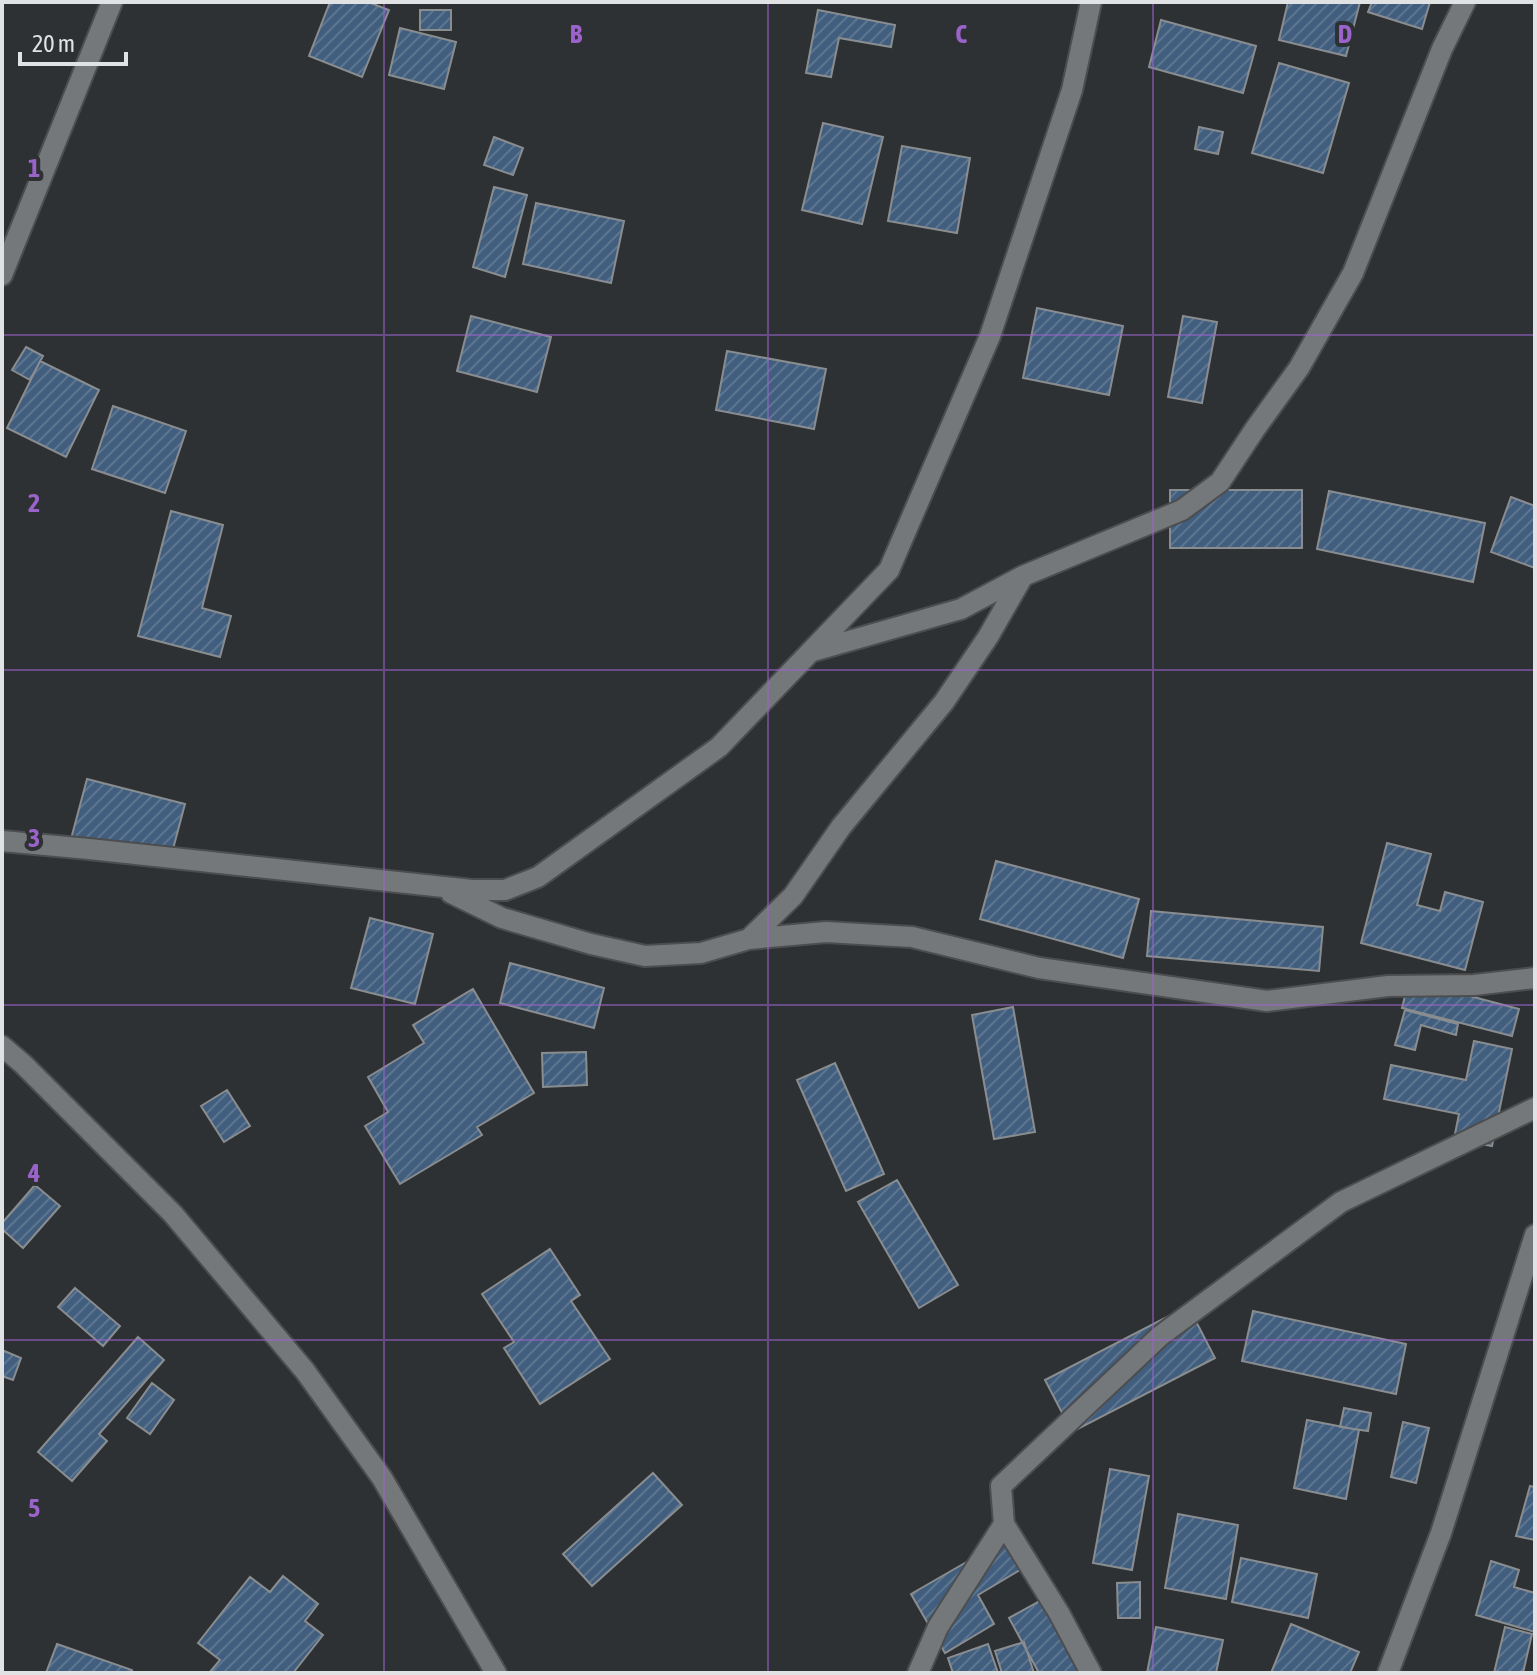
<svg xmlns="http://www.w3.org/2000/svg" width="1537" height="1675" viewBox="0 0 1537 1675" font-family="'Asap Condensed',sans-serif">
<defs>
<pattern id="building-hatch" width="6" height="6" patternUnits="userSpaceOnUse" patternTransform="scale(2)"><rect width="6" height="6" fill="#415e7e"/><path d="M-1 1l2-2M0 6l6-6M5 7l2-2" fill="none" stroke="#5c7590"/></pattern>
</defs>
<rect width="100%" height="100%" fill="#2e3133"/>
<path fill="url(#building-hatch)" stroke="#8a8d90" stroke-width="2" d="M330 2H368L389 10 362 77 309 56Z
M1288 2H1360L1346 56 1279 40Z
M1372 2H1430L1422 29 1368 12Z
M420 10H451V30H420Z
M818 10 895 25 891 47 839 38 831 77 806 73Z
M1161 20 1256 46 1243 93 1149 67Z
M400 28 456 42 444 89 389 75Z
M1279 63 1349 83 1323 173 1252 153Z
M823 123 883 137 862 224 802 210Z
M1199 127 1223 132 1218 154 1195 149Z
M494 137 523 148 513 175 484 165Z
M902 146 970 158 957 233 888 221Z
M494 187 527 195 505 277 473 267Z
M536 203 624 221 611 283 523 264Z
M1037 308 1123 326 1109 395 1023 378Z
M471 316 551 337 537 392 457 371Z
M1183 316 1217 322 1202 403 1168 397Z
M26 347 43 356 30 380 12 370Z
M727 351 826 369 814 429 716 410Z
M40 361 99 390 66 457 7 428Z
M113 406 186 431 165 493 92 469Z
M1170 490H1302V548H1170Z
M1329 491 1485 523 1473 582 1317 549Z
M1511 497 1535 506V568L1491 552Z
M171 511 223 525 202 608 231 616 220 657 138 636Z
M87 779 185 804 169 864 71 839Z
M1387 843 1431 854 1417 905 1440 911 1445 892 1483 902 1465 970 1361 943Z
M996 861 1139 899 1123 958 980 919Z
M1151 911 1323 927 1319 971 1147 956Z
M370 918 433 934 415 1004 351 988Z
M510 963 604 988 594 1028 500 1003Z
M1409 980 1519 1009 1512 1036 1402 1008Z
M473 989 534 1093 477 1127 482 1135 400 1184 365 1126 388 1112 368 1077 424 1043 413 1025Z
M1013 1007 1035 1132 994 1139 972 1015Z
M1405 1010 1458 1024 1456 1035 1421 1025 1415 1050 1395 1045Z
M1474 1041 1512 1049 1492 1146 1454 1139 1459 1114 1384 1099 1391 1065 1466 1080Z
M586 1052 587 1085 543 1087 542 1053Z
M835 1063 884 1174 846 1191 797 1080Z
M227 1090 250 1126 224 1142 201 1106Z
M897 1180 958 1285 919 1308 858 1202Z
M35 1185 60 1206 23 1248 2 1229V1223Z
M550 1249 580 1295 571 1301 610 1359 540 1404 504 1348 514 1342 482 1294Z
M75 1288 120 1326 103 1346 58 1307Z
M1188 1306 1215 1358 1072 1432 1045 1380Z
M1253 1311 1406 1344 1396 1394 1242 1361Z
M138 1337 164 1360 99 1434 107 1441 72 1481 38 1452Z
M2 1350 21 1358 13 1380 2 1376Z
M152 1383 174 1400 150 1434 127 1418Z
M1344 1408 1371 1413 1368 1431 1340 1427Z
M1307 1420 1359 1430 1346 1499 1294 1488Z
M1403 1422 1429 1428 1416 1483 1391 1477Z
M1110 1469 1149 1476 1132 1570 1093 1563Z
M653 1473 682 1505 592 1586 563 1554Z
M1530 1486 1535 1487V1540L1516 1536Z
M1178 1514 1238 1525 1226 1599 1165 1588Z
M1003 1541 1020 1570 978 1595 994 1624 945 1653 911 1594Z
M1241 1558 1317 1574 1308 1618 1232 1602Z
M1491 1561 1519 1570 1514 1587 1535 1593V1632L1476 1615Z
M283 1576 318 1604 305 1621 323 1635 293 1673H209L220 1660 198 1643 250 1577 270 1592Z
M1140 1582V1618H1118L1117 1583Z
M1045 1598 1086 1673H1039L1009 1618Z
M1291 1624 1359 1652 1350 1673H1271Z
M1156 1627 1223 1640 1216 1673H1147Z
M1505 1627 1532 1634 1523 1673H1494Z
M1024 1642 1034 1673H1002L995 1651Z
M57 1644 132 1670 131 1673H46Z
M988 1644 998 1673H953L948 1658Z"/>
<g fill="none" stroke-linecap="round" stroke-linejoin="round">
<defs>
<path id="minor" d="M2 275 112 2
M810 652 961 609 1023 576 1182 510 1220 482 1255 429 1299 368 1353 273 1442 49 1465 2
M2 841 89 849 472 890H505L538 877 719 747 889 570 990 336 1072 90 1091 2
M451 893 502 918 591 944 645 956 701 953 749 939 826 932 912 937 1039 968 1267 1001 1388 986 1474 985 1535 978
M749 939 793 896 841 827 944 702 988 637 1023 576
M2 1046 23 1064 173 1214 305 1371 382 1478 496 1673
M918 1673 938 1627 1004 1524
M1091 1673 1059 1613 1004 1524 1001 1486 1160 1336 1341 1202 1535 1108
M1388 1673 1441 1533 1535 1235"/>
</defs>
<use href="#minor" stroke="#4c4d4f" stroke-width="24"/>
<use href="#minor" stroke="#75787b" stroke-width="20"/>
</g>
<path fill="none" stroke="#9a63ca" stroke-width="2" stroke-opacity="0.55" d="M384 2V1673M768 2V1673M1153 2V1673M2 335H1535M2 670H1535M2 1005H1535M2 1340H1535"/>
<g font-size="26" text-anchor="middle" font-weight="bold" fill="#9a63ca" stroke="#2e3133" stroke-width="8" stroke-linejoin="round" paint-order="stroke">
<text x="576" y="43">B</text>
<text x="961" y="43">C</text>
<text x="1345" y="43">D</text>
<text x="34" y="177">1</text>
<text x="34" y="512">2</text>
<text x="34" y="847">3</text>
<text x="34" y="1182">4</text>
<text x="34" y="1517">5</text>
</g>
<rect width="1537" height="1675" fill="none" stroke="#e1e2e4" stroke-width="8"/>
<path d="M20 52v12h106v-12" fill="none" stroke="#e1e2e4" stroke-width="4"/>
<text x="32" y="52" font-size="24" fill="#e1e2e4" stroke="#2e3133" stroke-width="6" paint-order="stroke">20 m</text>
</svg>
